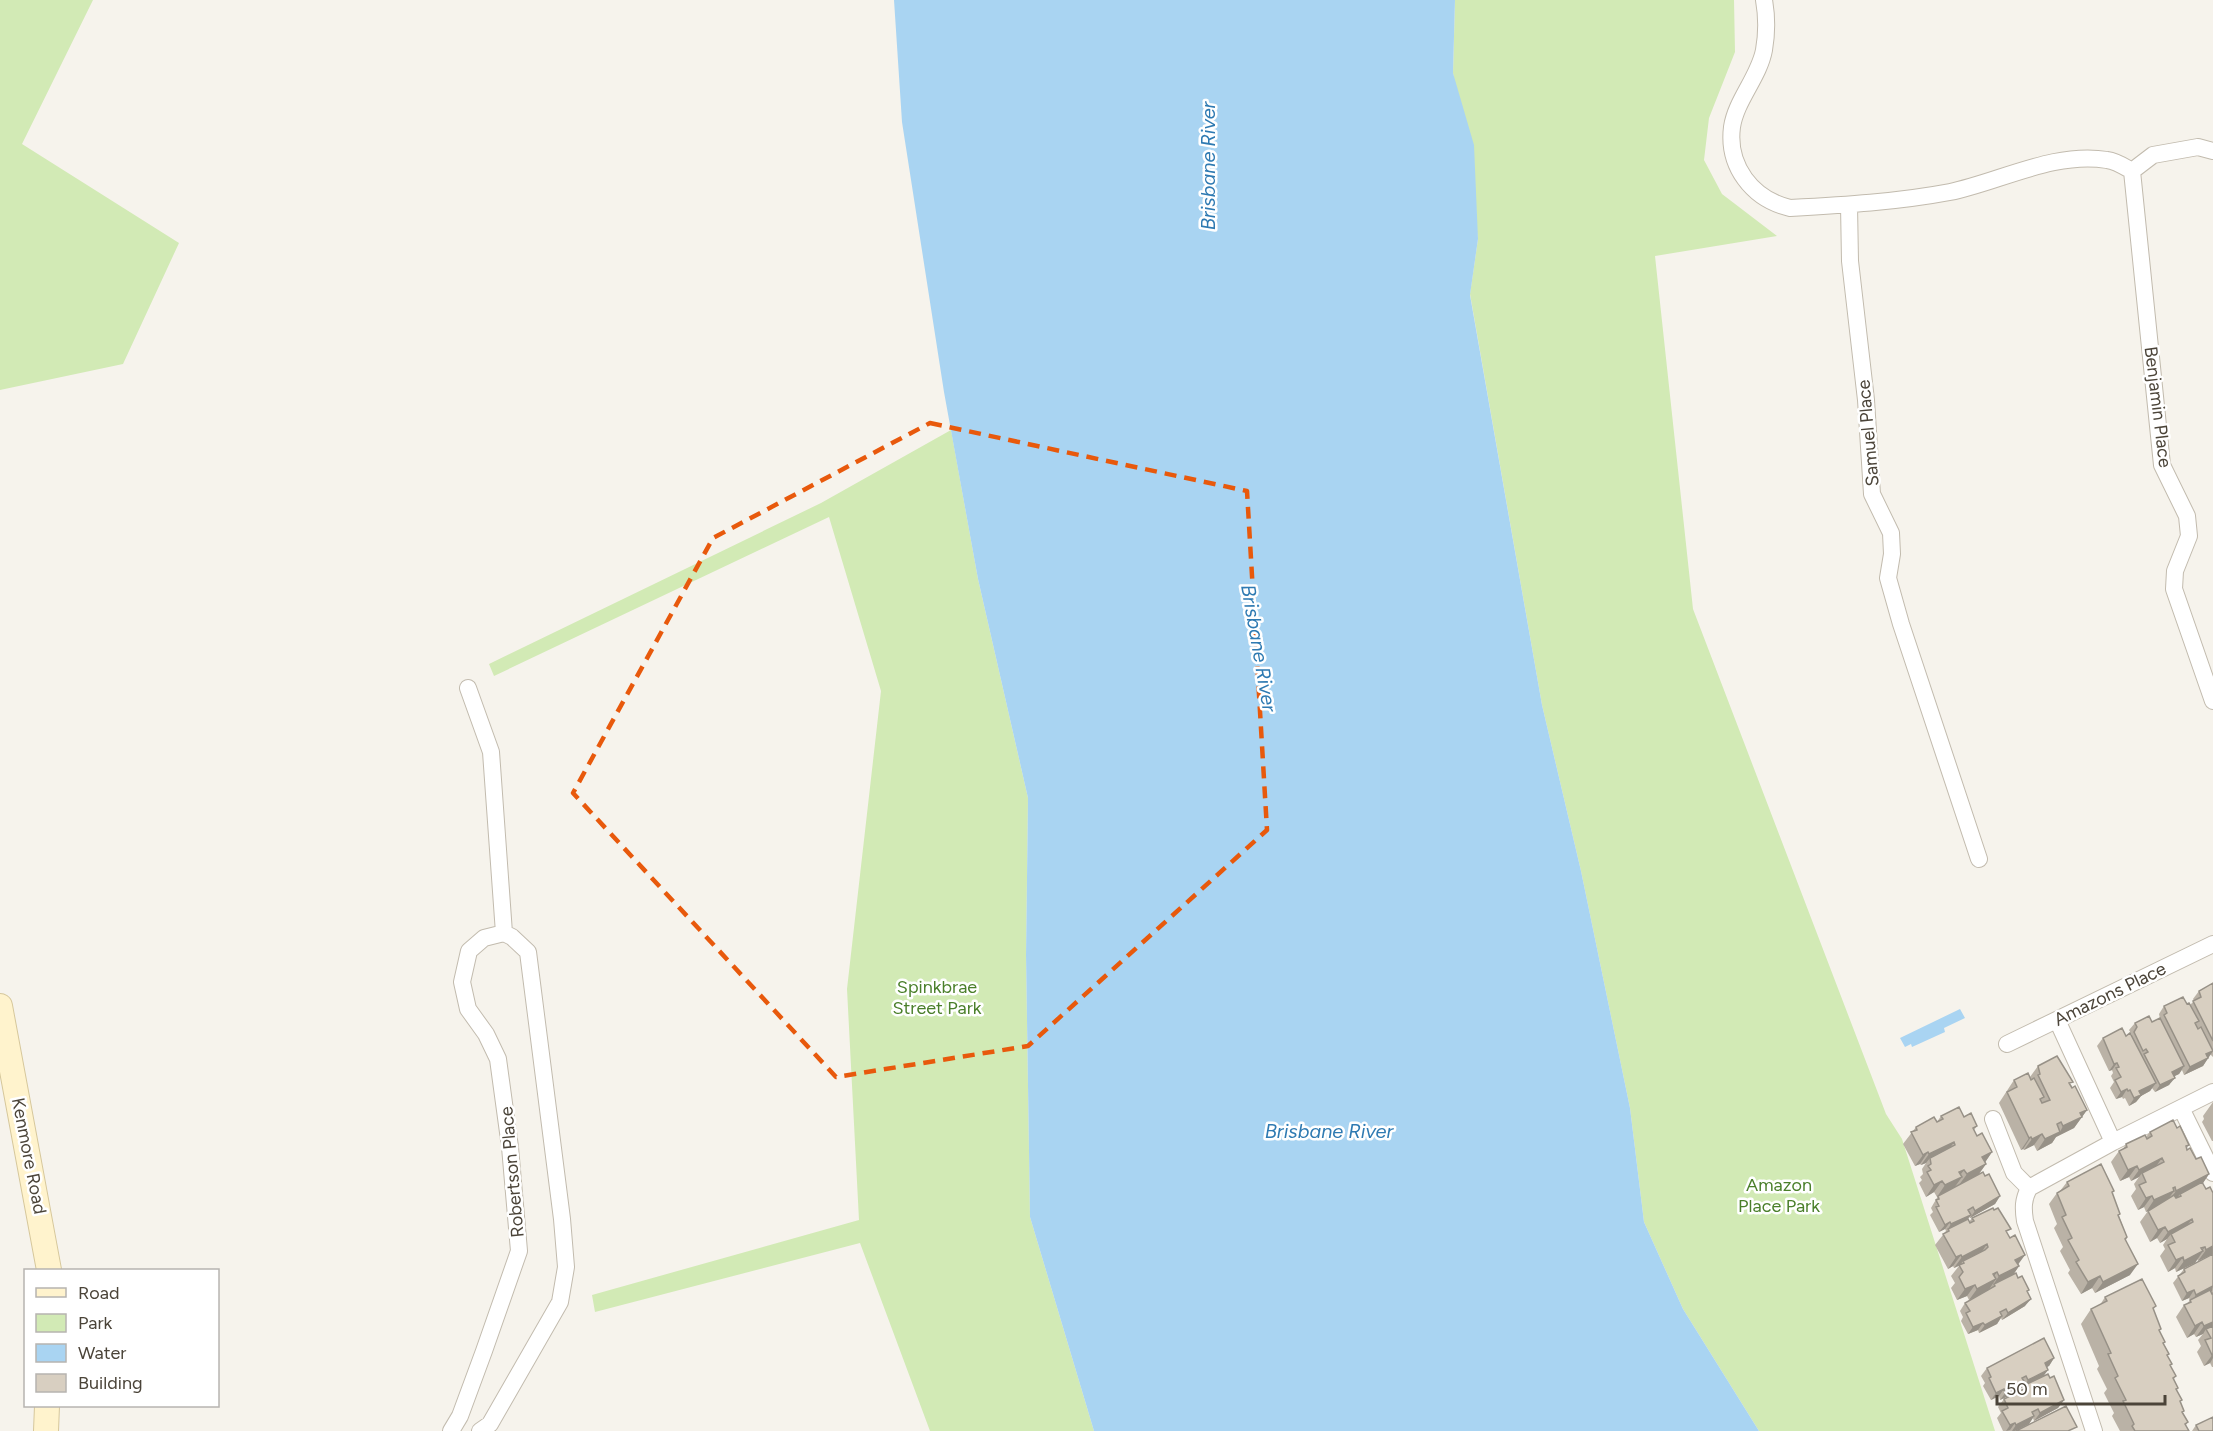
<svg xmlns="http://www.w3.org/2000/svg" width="2213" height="1431" viewBox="0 0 2213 1431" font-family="Figtree,sans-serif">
<rect width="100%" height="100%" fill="#f6f3ec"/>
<path fill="#d2eab5" d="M0 0H93L22 144 179 243 123 364 0 390Z
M1455 0H1734L1735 52 1709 118 1704 160 1722 194 1777 236 1655 256 1693 609 1886 1114 1902 1139 1995 1431H1759L1683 1309 1644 1222 1630 1108 1581 871 1542 705 1470 294 1478 239 1453 73Z
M951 430 978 579 1028 798 1026 955 1030 1217 1094 1431H930L860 1243 595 1312 592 1295 859 1220 847 989 881 691 829 517 494 676 489 664 821 503Z"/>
<path fill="#a9d4f2" d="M894 0H1455L1453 73 1474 145 1478 239 1470 295 1542 705 1581 871 1630 1108 1644 1222 1683 1309 1759 1431H1094L1030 1217 1026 955 1028 798 978 579 944 392 902 122Z
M1960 1009 1965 1018 1944 1028 1945 1032 1912 1047 1911 1044 1905 1047 1900 1038Z"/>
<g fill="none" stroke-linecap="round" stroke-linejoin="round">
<defs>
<path id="street" d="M1764 0C1767 17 1767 33 1764 50 1759 77 1736 100 1732 127 1727 166 1752 199 1790 208 1844 205 1897 202 1950 192 1999 182 2055 151 2107 160 2116 161 2125 167 2132 171L2153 155 2198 147 2213 151
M2132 171 2162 465 2187 516 2189 536 2175 571 2174 589 2213 701
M1849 205 1850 261 1866 400 1872 494 1891 533 1892 554 1888 578 1901 624 1979 859
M468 688 491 752 504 933
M2057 1020 2113 1142
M2007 1044 2213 944
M2181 1108 2213 1173
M1993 1119 2014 1173 2029 1188
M451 1431 460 1416 484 1351 519 1251 510 1147 498 1059 486 1034 468 1009 462 982 469 951 484 938 504 933 512 937 528 952 562 1219 566 1267 560 1302 490 1424 480 1431
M2094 1431 2025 1221C2023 1208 2023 1200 2029 1188L2113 1142 2213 1092"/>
<path id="secondary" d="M0 1006 49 1270
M46 1431 47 1406"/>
</defs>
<use href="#street" stroke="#c2bbae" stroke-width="18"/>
<use href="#secondary" stroke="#d6c79b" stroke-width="26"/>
<use href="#street" stroke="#fff" stroke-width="16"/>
<use href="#secondary" stroke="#fff3cd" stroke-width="24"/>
</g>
<path fill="#bab2a6" d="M2213 984V1057L2210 1054 2203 1066 2184 1075 2182 1070 2179 1074 2174 1076 2169 1085 2155 1092 2152 1088 2150 1091 2141 1096 2136 1102 2129 1106 2125 1098 2123 1099 2122 1097 2116 1099 2110 1088 2114 1082 2111 1076 2113 1073 2112 1070 2109 1071 2097 1046 2103 1038 2132 1035 2129 1030 2135 1023 2152 1022 2160 1019 2159 1014 2164 1006 2187 1004 2190 1005 2194 1001 2193 999 2199 991Z
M2038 1066 2071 1085 2087 1110 2074 1128 2056 1137 2052 1143 2037 1151 2034 1145 2024 1150 2023 1149 2021 1150 1999 1103 2014 1080 2030 1077Z
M2213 1102V1141H2212L2202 1122 2204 1119 2203 1116Z
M1941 1116 1964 1117 1977 1126 1974 1130 1977 1136 1992 1152 1985 1162 1986 1164 1979 1174 1985 1176 2000 1196 1995 1204 1970 1218 1969 1217 1968 1219 1969 1222 1972 1218 2007 1233 2019 1266 2013 1275 2018 1278 2027 1292 2025 1306 2002 1320 2001 1318 1997 1324 1979 1333 1978 1330 1968 1334 1961 1321 1963 1317 1960 1311 1965 1303 1977 1296 1969 1300 1967 1296 1957 1300 1951 1288 1955 1283 1951 1276 1959 1266 1954 1268 1953 1266 1948 1269 1935 1245 1946 1231 1945 1229 1939 1232 1930 1215 1933 1212 1931 1208 1938 1196 1949 1191 1937 1197 1934 1192 1926 1197 1919 1183 1922 1180 1920 1177 1923 1174 1922 1169 1926 1163 1921 1165 1920 1164 1915 1166 1903 1144 1916 1127 1937 1122Z
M2177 1128 2189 1145 2186 1149 2209 1174 2203 1183 2213 1254 2198 1261 2197 1259 2195 1263 2176 1272 2175 1268 2168 1272 2160 1256 2165 1249 2163 1245 2167 1239 2160 1243 2157 1238 2150 1242 2140 1222 2148 1211 2146 1212 2144 1207 2138 1210 2131 1196 2136 1189 2134 1184 2139 1177 2131 1181 2129 1177 2120 1181 2111 1162 2119 1151 2123 1149 2126 1144 2146 1137 2150 1132Z
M2067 1182 2112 1194 2119 1216 2127 1237 2126 1240 2130 1275 2095 1293 2092 1288 2081 1294 2068 1273 2070 1270 2060 1251 2063 1247 2054 1228 2057 1224 2049 1204 2057 1193 2060 1191Z
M2213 1254V1367H2212L2210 1363 2204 1366 2197 1352 2201 1346 2198 1340 2203 1334 2196 1337 2194 1334 2187 1338 2176 1317 2184 1305 2187 1304 2190 1300 2189 1298 2182 1301 2173 1283 2184 1269Z
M2105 1297 2156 1306 2153 1310 2164 1344 2169 1354 2167 1356 2170 1366 2176 1376 2174 1379 2178 1388 2177 1390 2183 1413 2188 1422 2186 1425 2189 1431H2120L2112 1416 2114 1413 2104 1393 2107 1389 2097 1369 2099 1366 2081 1324 2091 1309 2100 1305Z
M2054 1358 2049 1366 2046 1367 2044 1376 2064 1400 2058 1408 2034 1421 2033 1418 2029 1424 2015 1431H2003L1997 1418 2001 1413 1998 1407 2004 1399 2024 1389 2025 1386 2023 1388 2022 1387 2019 1391 2000 1400 1999 1396 1991 1400 1983 1386 1985 1383 1981 1376 1987 1368Z
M2196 1425 2213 1431H2192Z"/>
<path fill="#979187" d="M2213 1051 2203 1066 2184 1075 2190 1067 2206 1054Z
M2117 1063 2112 1070 2109 1071 2114 1064Z
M2184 1066 2179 1074 2167 1080 2172 1072Z
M2175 1078 2169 1085 2155 1092 2160 1085Z
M2156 1083 2150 1091 2141 1096 2136 1102 2129 1106 2139 1091Z
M2127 1089 2122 1097 2116 1099 2121 1092Z
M2087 1110 2074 1128 2056 1137 2052 1143 2037 1151 2045 1139 2060 1132 2063 1126 2080 1113Z
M2042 1134 2034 1145 2024 1150 2032 1139Z
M2031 1137 2023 1149 2021 1150 2029 1138Z
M1954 1142 1946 1154 1930 1158 1926 1163 1921 1165 1929 1154Z
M1928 1152 1920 1164 1915 1166 1923 1155Z
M1992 1152 1984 1164 1982 1157Z
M2162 1158 2154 1169 2142 1173 2139 1177 2131 1181 2139 1170Z
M1986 1164 1978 1175 1959 1185 1967 1174Z
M2137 1166 2129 1177 2120 1181 2128 1170Z
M1964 1170 1958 1178 1962 1177 1954 1188 1937 1197 1945 1185 1959 1172Z
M2209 1174 2201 1186 2180 1194 2177 1198 2168 1202 2176 1191Z
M1942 1181 1934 1192 1926 1197 1934 1185Z
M2175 1187 2171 1192 2174 1191 2166 1202 2146 1212 2154 1200Z
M2000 1196 1995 1204 1970 1218 1975 1211Z
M2152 1196 2144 1207 2138 1210 2146 1198Z
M1971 1215 1965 1222 1948 1229 1951 1224Z
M2192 1219 2184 1230 2171 1234 2167 1239 2160 1243 2168 1232Z
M1950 1222 1945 1229 1939 1232 1945 1225Z
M2165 1227 2157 1238 2150 1242 2158 1230Z
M1987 1244 1979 1256 1963 1261 1960 1265 1954 1268 1962 1257Z
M2213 1246V1254L2198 1261 2206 1250Z
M2205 1247 2201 1252 2203 1251 2195 1263 2176 1272 2184 1261Z
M1961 1255 1953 1266 1948 1269 1956 1257Z
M2025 1255 2017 1266 2015 1260Z
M2183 1257 2175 1268 2168 1272 2176 1260Z
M2138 1264 2130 1275 2095 1293 2103 1282Z
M2019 1266 2011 1278 1994 1284 1991 1288 1999 1276Z
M1997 1272 1990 1282 1996 1279 1988 1291 1969 1300 1977 1289 1993 1274Z
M2100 1276 2092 1288 2081 1294 2088 1282Z
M1975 1285 1967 1296 1957 1300 1965 1289Z
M2213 1286 2212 1291 2191 1302 2196 1295Z
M2194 1290 2189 1298 2182 1301 2187 1293Z
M2031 1299 2025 1306 2002 1320 2008 1313Z
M2002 1316 1997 1324 1979 1333 1985 1325Z
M2202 1322 2194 1334 2187 1338 2195 1326Z
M2213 1322V1329H2206L2203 1334 2196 1337 2204 1326Z
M1983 1323 1978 1330 1968 1334 1973 1327Z
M2213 1354V1358L2210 1363 2204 1366Z
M2054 1358 2049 1366 2039 1371 2045 1363Z
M2048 1370 2042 1378 2027 1384 2023 1388 2028 1380Z
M2025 1383 2019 1391 2000 1400 2006 1392Z
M2004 1389 1999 1396 1991 1400 1996 1393Z
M2064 1400 2058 1408 2034 1421 2040 1413Z
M2034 1416 2029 1424 2015 1431H2012L2016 1425Z
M2015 1423 2010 1430 2006 1431 2010 1425Z"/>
<path fill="#d8cfc1" stroke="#979187" stroke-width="1.5" d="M2213 983V1041L2193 1001 2201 997 2199 991Z
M2183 997 2187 1004 2189 1003 2199 1021 2195 1023 2198 1029 2201 1027 2213 1051 2206 1054 2208 1058 2190 1067 2164 1015 2167 1013 2164 1006Z
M2149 1016 2152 1022 2160 1018 2184 1066 2172 1072 2175 1078 2160 1085 2144 1054 2148 1052 2146 1049 2143 1051 2134 1032 2137 1027 2135 1023Z
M2122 1028 2126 1036 2130 1033 2156 1083 2139 1091 2141 1095 2134 1098 2130 1090 2128 1091 2127 1089 2121 1092 2115 1080 2121 1077 2116 1068 2119 1067 2117 1063 2114 1064 2103 1038Z
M2057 1056 2073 1082 2069 1083 2072 1088 2075 1086 2087 1110 2080 1113 2082 1117 2063 1126 2061 1122 2057 1124 2060 1132 2045 1139 2042 1134 2032 1139 2031 1137 2029 1138 2007 1092 2017 1087 2014 1080 2028 1073 2031 1080 2034 1078 2044 1097 2040 1099 2042 1103 2050 1100 2038 1075 2040 1074 2038 1066Z
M1959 1107 1964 1117 1971 1113 1977 1126 1973 1128 1977 1136 1982 1133 1992 1152 1982 1157 1986 1164 1967 1174 1964 1170 1959 1172 1962 1177 1945 1185 1942 1181 1934 1185 1927 1172 1931 1170 1928 1166 1931 1164 1930 1158 1955 1145 1954 1142 1929 1154 1928 1152 1923 1155 1911 1132 1917 1130 1916 1127 1934 1117 1937 1122 1943 1119 1941 1116Z
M2173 1120 2177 1128 2180 1126 2189 1145 2186 1146 2187 1150 2190 1148 2196 1159 2201 1157 2209 1174 2176 1191 2175 1187 2173 1188 2174 1191 2154 1200 2152 1196 2146 1198 2139 1185 2146 1182 2142 1173 2164 1162 2162 1158 2139 1170 2137 1166 2128 1170 2119 1151 2127 1147 2126 1144 2145 1135 2147 1139 2152 1136 2150 1132Z
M2101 1164 2114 1191 2112 1192 2120 1214 2118 1215 2127 1237 2125 1239 2138 1264 2103 1282 2100 1276 2088 1282 2076 1262 2079 1260 2068 1240 2072 1238 2062 1217 2066 1215 2057 1193 2069 1186 2067 1182Z
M1983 1172 1985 1176 1989 1174 2000 1196 1975 1211 1973 1207 1968 1210 1971 1215 1951 1224 1950 1222 1945 1225 1936 1207 1939 1206 1936 1200 1939 1199 1938 1196Z
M2202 1182 2206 1189 2210 1187 2213 1193V1246L2206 1250 2205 1247 2201 1248 2203 1251 2184 1261 2183 1257 2176 1260 2168 1245 2175 1242 2171 1234 2193 1222 2192 1219 2168 1232 2165 1227 2158 1230 2148 1211 2174 1195 2176 1198 2181 1196 2180 1194Z
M1993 1208 1994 1210 1998 1208 2011 1229 2006 1231 2010 1238 2015 1235 2025 1255 2015 1260 2019 1266 1999 1276 1997 1272 1993 1274 1996 1279 1977 1289 1975 1285 1965 1289 1959 1277 1963 1272 1959 1265 1964 1263 1963 1261 1985 1250 1988 1247 1987 1244 1962 1257 1961 1255 1956 1257 1943 1234 1949 1231 1948 1229 1968 1219 1970 1223 1974 1221 1972 1218Z
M2213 1254V1286L2196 1295 2194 1290 2187 1293 2178 1276 2185 1272 2184 1269Z
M2016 1273 2018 1278 2022 1276 2029 1290 2027 1291 2031 1299 2008 1313 2006 1309 2000 1312 2002 1316 1985 1325 1983 1323 1973 1327 1966 1313 1970 1311 1965 1303 1995 1286 1994 1284Z
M2142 1279 2156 1306 2153 1308 2161 1329 2159 1330 2165 1342 2163 1343 2169 1354 2167 1355 2172 1364 2170 1365 2176 1376 2173 1378 2178 1388 2176 1389 2182 1400 2180 1401 2184 1411 2182 1412 2188 1422 2185 1424 2189 1431H2135L2132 1426 2134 1424 2123 1401 2126 1400 2115 1378 2118 1376 2108 1354 2111 1353 2091 1309 2107 1301 2105 1297Z
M2210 1290 2212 1294 2213 1293V1322L2204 1326 2202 1322 2195 1326 2184 1305 2191 1302 2190 1300Z
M2213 1326V1354L2212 1355 2205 1340 2211 1338 2206 1329Z
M2044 1338 2054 1358 2045 1363 2048 1370 2028 1380 2026 1376 2022 1378 2025 1383 2006 1392 2004 1389 1996 1393 1989 1378 1991 1377 1987 1368Z
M2048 1374 2050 1378 2054 1376 2064 1400 2040 1413 2038 1409 2032 1412 2034 1416 2016 1425 2015 1423 2010 1425 2002 1411 2008 1408 2004 1399 2028 1387 2027 1384Z
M2066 1406 2077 1427 2068 1431H2016Z
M2213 1417V1431H2199L2196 1425Z"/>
<path fill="none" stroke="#e8590c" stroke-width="4.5" stroke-dasharray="12 8" stroke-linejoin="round" d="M930 423 1247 491 1267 830 1028 1046 836 1077 573 793 713 538Z"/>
<g text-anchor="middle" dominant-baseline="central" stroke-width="5" stroke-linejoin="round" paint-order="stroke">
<g font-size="18" fill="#4b4439" stroke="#fff">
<text transform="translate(2158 407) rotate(83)">Benjamin Place</text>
<text transform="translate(1868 433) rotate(-95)">Samuel Place</text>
<text transform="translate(2110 994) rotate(-26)">Amazons Place</text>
<text transform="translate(29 1156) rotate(79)">Kenmore Road</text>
<text transform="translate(512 1172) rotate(-95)">Robertson Place</text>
</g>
<g font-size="18" fill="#4a7f2a" stroke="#fff">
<text x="937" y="987">Spinkbrae<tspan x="937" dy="21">Street Park</tspan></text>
<text x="1779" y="1185">Amazon<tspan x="1779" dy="21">Place Park</tspan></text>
</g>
<g font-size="20" font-style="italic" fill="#2e7ab2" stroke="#fff">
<text transform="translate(1208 166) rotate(-90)">Brisbane River</text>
<text transform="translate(1259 648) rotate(80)">Brisbane River</text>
<text x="1329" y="1131">Brisbane River</text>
</g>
</g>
<rect x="24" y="1269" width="195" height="138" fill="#ffffff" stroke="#b7b4b0" stroke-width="1.5"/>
<rect x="36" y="1288" width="30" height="9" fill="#fff3cd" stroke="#b7b4b0" stroke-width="1.5"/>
<text x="78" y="1299" font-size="18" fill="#4b4439">Road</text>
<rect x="36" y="1314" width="30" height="18" fill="#d2eab5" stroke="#b7b4b0" stroke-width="1.5"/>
<text x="78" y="1329" font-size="18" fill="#4b4439">Park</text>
<rect x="36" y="1344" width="30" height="18" fill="#a9d4f2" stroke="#b7b4b0" stroke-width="1.5"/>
<text x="78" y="1359" font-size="18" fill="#4b4439">Water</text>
<rect x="36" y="1374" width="30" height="18" fill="#d8cfc1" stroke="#b7b4b0" stroke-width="1.5"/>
<text x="78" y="1389" font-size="18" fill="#4b4439">Building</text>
<path d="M1997 1395v9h168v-9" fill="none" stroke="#4b4439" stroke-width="3"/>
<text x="2006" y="1395" font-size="18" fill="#4b4439" stroke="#ffffff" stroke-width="4.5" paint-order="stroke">50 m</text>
</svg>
